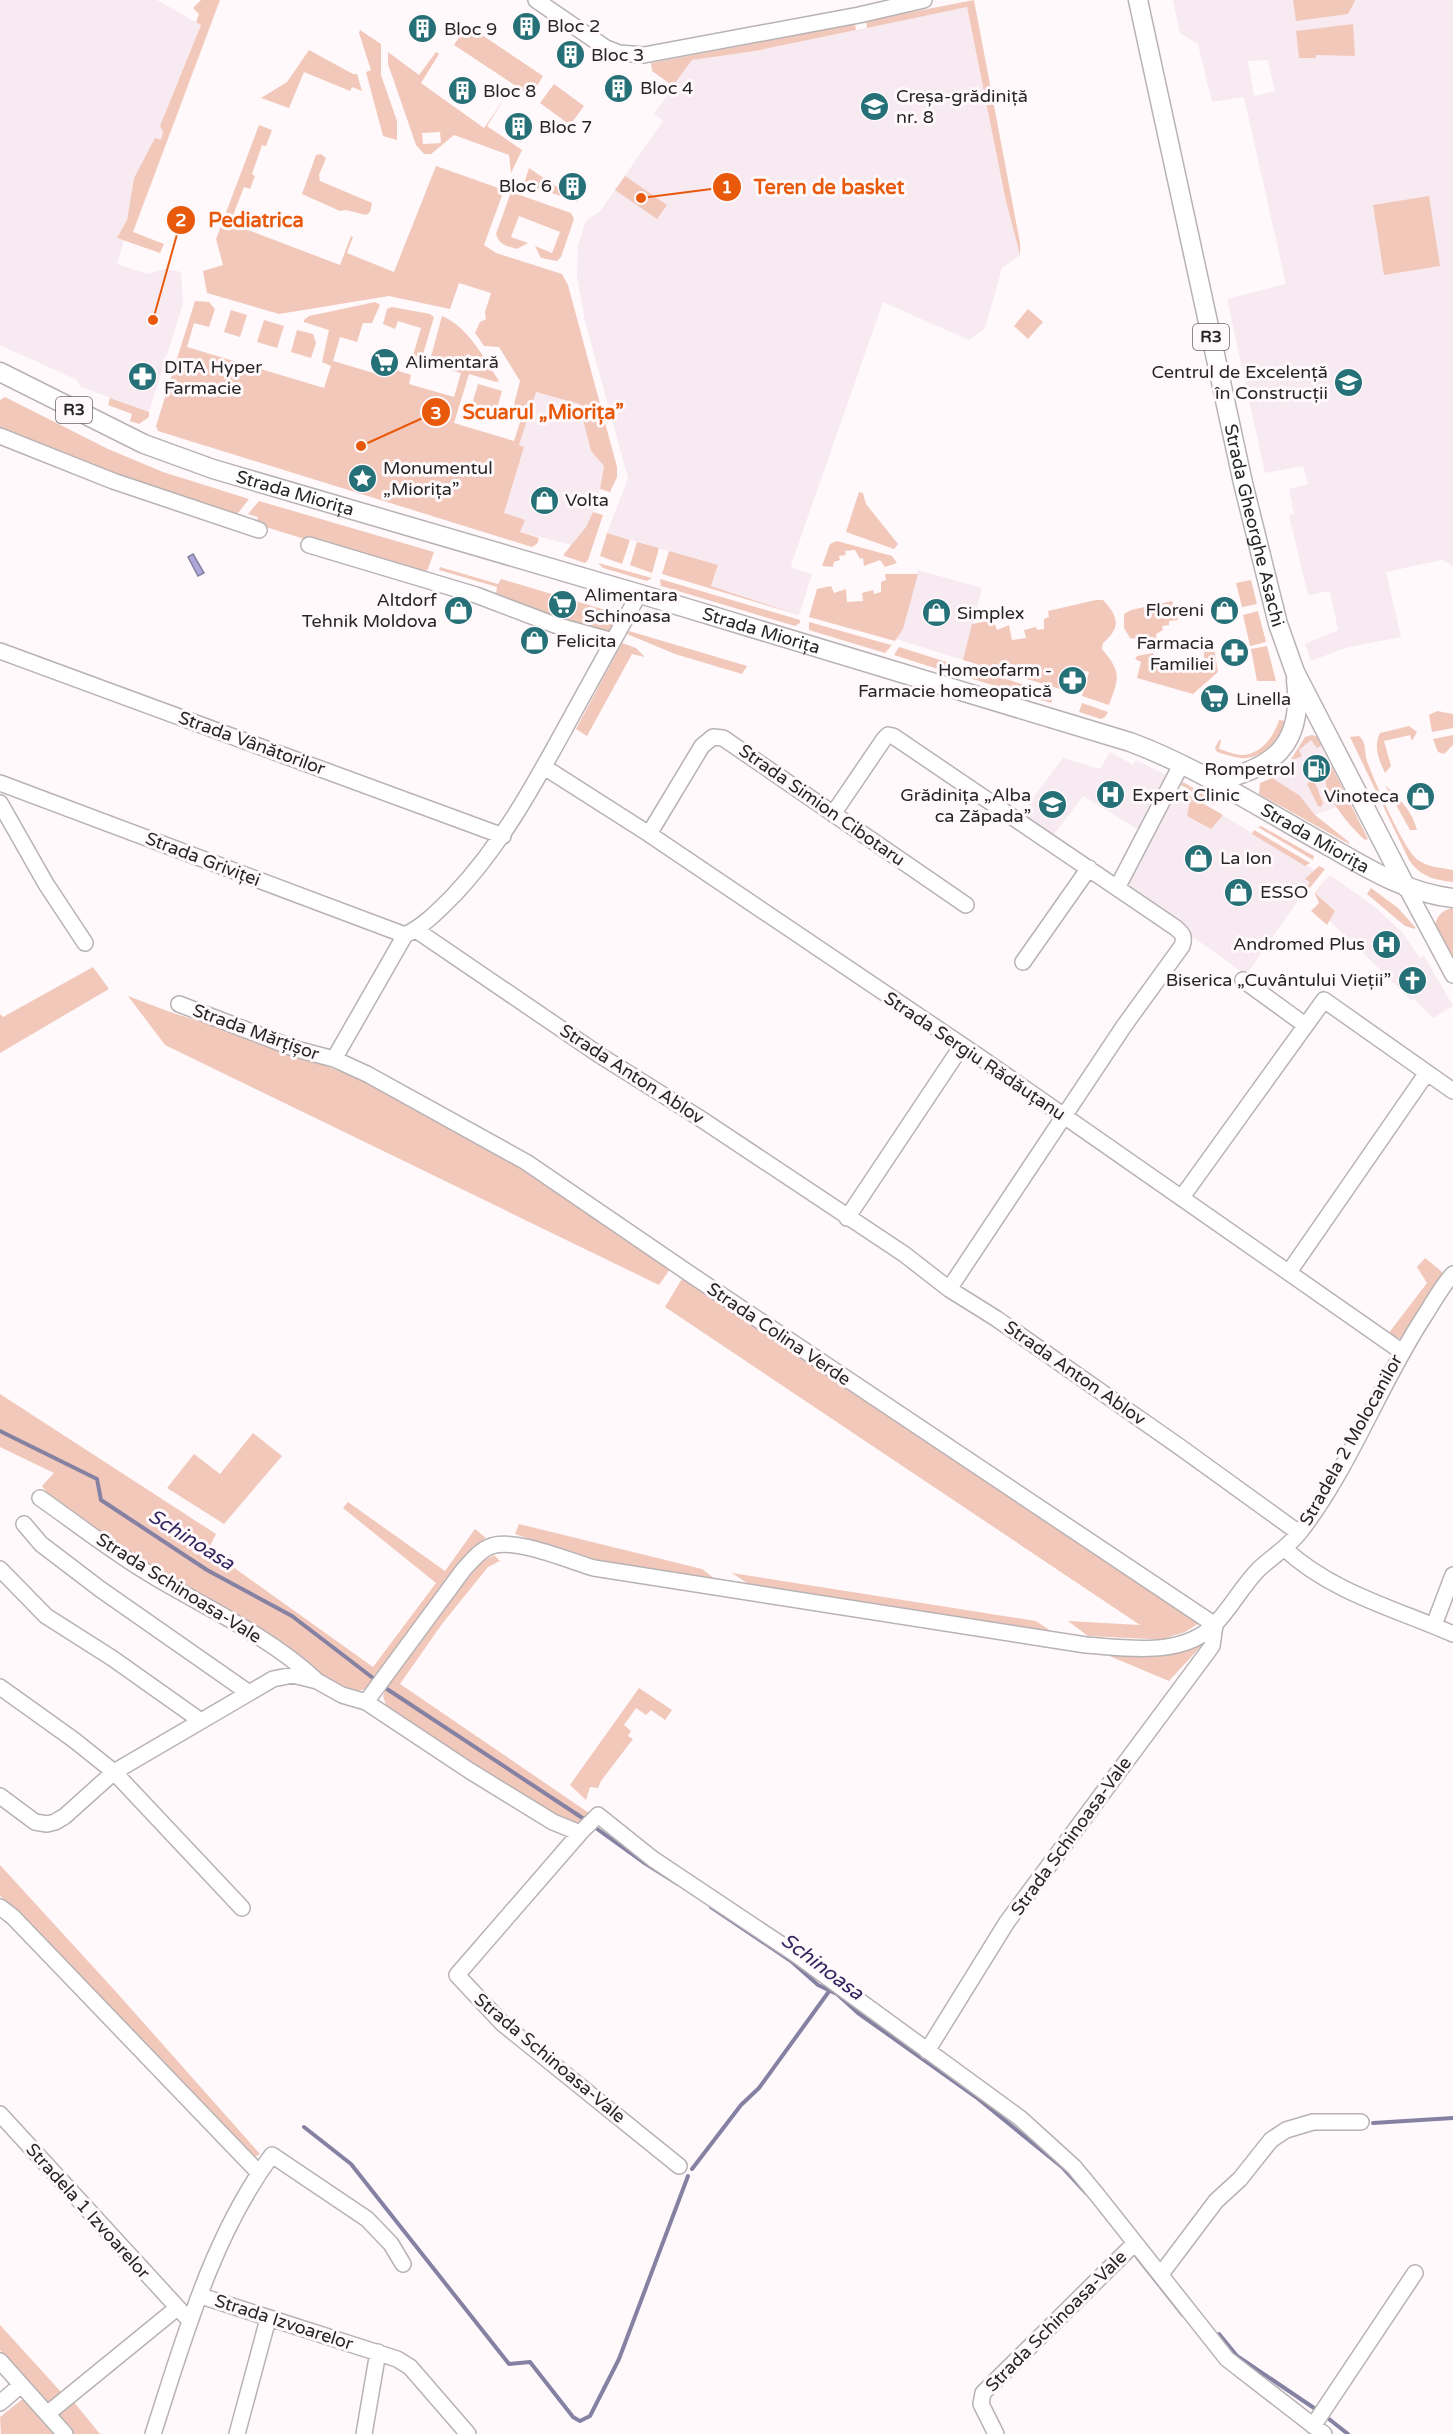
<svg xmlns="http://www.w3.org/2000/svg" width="1453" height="2434" viewBox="0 0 1453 2434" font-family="'Varela Round',sans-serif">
<rect width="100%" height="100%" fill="#fff9fc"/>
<path fill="#f7eaf1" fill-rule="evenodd" d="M0 0H157L201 25 160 126 163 132 161 140 155 139 134 178 127 220 117 238 124 241 117 264 147 274 166 269 181 272 183 304 149 412 81 387 77 380 0 345Z
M1173 0H1453V566L1442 560 1386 572 1401 637 1345 648 1311 661 1305 644 1338 630 1330 591 1308 595 1289 515 1294 514 1289 489 1308 484 1303 466 1265 473 1227 299 1286 284 1244 97 1212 102 1198 44 1180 33ZM1268 60 1275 91 1254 96 1248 61Z
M967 7 1005 197 1020 255 1002 268 985 328 969 340 883 302 791 565 792 568 812 574 799 615 711 586 718 565 607 533 628 478 585 321 577 277 578 245 586 221 601 210 663 121 654 114 692 60 755 51Z
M535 392 579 404 591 451 604 466 600 489 593 512 586 527 572 545 520 532 504 513 524 447 519 445Z
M918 570 982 588 963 660 896 639 903 629Z
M1312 735 1318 737 1330 766 1324 780 1337 807 1314 815 1299 795 1272 778 1290 761 1305 737Z
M1110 752 1133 765 1136 760 1165 774 1166 779 1141 831 1083 796 1053 836 1021 814 1063 758 1100 769Z
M1175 787 1318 872 1246 975 1125 888Z
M1330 875 1375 907 1402 932 1420 958 1424 956 1453 1006 1433 1018 1414 999 1412 1001 1329 920 1335 911 1316 894Z"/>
<path fill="#f2c8ba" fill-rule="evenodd" d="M201 0H220L133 232 164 244 160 253 117 238 127 220 134 178 155 138 161 140 163 132 160 126 201 25 196 22 199 14 193 8Z
M974 0 1020 243V255L1005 197 967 7 867 28 866 21Z
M1293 0H1355V1L1348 14 1296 21Z
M855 24 856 30 755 51 692 60 673 86 652 71 651 63Z
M1353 24 1355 56 1316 55V58H1299L1296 31Z
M467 25 543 76 531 96 454 45Z
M360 30 381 44V75L397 121V140L383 136 366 72 371 70 359 33Z
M309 50 353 74H357L362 91 352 87 350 91 304 72 289 108 261 98 287 82Z
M388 52 419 75 436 52 439 54 421 83 484 128 504 99 487 126 522 150 511 173 509 155 454 135 431 154H424L416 145 388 64ZM440 132 441 143 423 144 422 133Z
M554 84 584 106 570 125 540 103Z
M259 125 272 130 266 146 262 145 252 174 255 176 250 189 244 187 230 223 340 265 351 236 353 237 347 253 394 272 436 166 504 190 484 245 496 253 562 274 568 285 617 467V477L610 492 600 489 604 466 591 451 579 404 536 392 519 445 524 447 504 513 525 520 520 532 539 538 537 544 532 547 158 431 156 426 195 301 209 302 215 309 209 327 194 323 187 347 324 388 331 366 322 362 329 330 304 322V320L309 316 375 302 380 305 372 323H363L357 342 340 337 333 361 377 374 380 365 411 375 409 384 454 397 461 373 429 364 442 316C468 327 484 358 499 381L496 382 469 374 454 423 514 441 521 419 511 416 520 381 499 347 484 346 475 333 480 322 486 319 485 312 491 293 459 283 450 309 389 296 279 314 207 293 203 271 223 265 216 239Z
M321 154 326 158 319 175 320 181 372 203 370 212 366 215 346 210 340 211 302 194 316 155Z
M529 168 579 202 524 184Z
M625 176 667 205 657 219 615 190Z
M511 192 571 213 574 219 561 257 557 261 541 258 535 246 552 253 560 232 519 216 511 237 528 243 517 249C507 246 499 245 496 234Z
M1429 196 1440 266 1384 275 1373 205Z
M392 307 430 314 434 317 421 361 412 359 421 328 398 321 395 329 383 324 387 309Z
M1028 309 1043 322 1028 339 1014 326Z
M231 310 247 315 240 337 224 332Z
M264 320 284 326 277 348 257 342Z
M297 330 313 334 316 343 311 358 291 352Z
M478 384 502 391 496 412 472 404Z
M5 397 108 449 163 472 249 499 235 517 0 433V400Z
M110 398 149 412V417L139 424 130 421 132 414 108 405Z
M859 492 863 493 866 504 898 544 894 549 846 532Z
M259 501 434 552 428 569 421 575 256 524 258 517 248 514Z
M593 512 603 515 588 560 585 563 564 556V554L586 527Z
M607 533 630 540 622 564 600 556Z
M837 541 892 556 897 563 885 567 880 560 864 566 863 558 860 559 855 550 845 551 846 555 839 556 840 560 834 562 833 567 822 566 830 544Z
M637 542 659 548 652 573 630 565Z
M669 551 718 565 711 586 799 615 662 574Z
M598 563 652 578 647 581 603 568Z
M440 567 498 584 501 579 619 614 609 636 584 625 539 613V610L496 593 497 587 439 570Z
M885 574H918L903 629 895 641 809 617 817 589 831 586 834 593 846 589 847 602 863 601 862 593 873 590 874 594 881 592V582L886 580Z
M660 579 800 620V623L795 626 661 586Z
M1251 580 1257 604 1242 607 1236 583Z
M1096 600H1103C1119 617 1121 628 1103 643L1102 649C1122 673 1119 677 1109 705L1082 696 1089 672 1067 666 1060 689 963 660 972 624 993 620 997 630 1009 625 1012 640 1026 638 1024 630 1036 627 1037 630 1044 629V619L1049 617 1048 611Z
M1172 601 1178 620 1169 621V625L1162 626 1163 630 1156 634 1157 642 1130 638 1124 628V614L1131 610Z
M1258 611 1266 642 1250 646 1243 615Z
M809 622 891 645H892L885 653 809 630Z
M629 631 747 666 742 674 675 654 627 634Z
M622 643 636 648 645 657 632 654 587 736 576 729Z
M1267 646 1276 681H1257L1251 649Z
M899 647 953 664 947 672 894 655Z
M1214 649 1218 672 1193 694 1137 678 1141 662 1135 659 1137 656 1153 653 1157 663 1169 659 1170 672 1186 671 1185 663 1196 660 1197 664 1204 662V652Z
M961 665 1054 694 1051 703 963 676Z
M1082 703 1108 712 1105 717 1101 719 1079 712Z
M1437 711 1453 714V728L1432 732 1429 715Z
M1279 720 1286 721C1279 739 1263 760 1241 758 1233 757 1225 754 1217 752L1215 748 1219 740H1221L1219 749C1226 751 1235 755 1242 755 1262 754 1274 736 1279 720Z
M1409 726 1417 732 1412 741 1410 735 1384 741 1391 766 1385 773C1379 760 1373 747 1380 733Z
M1312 735 1318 737 1321 746 1317 748 1311 740 1299 750 1302 756 1290 761 1305 737Z
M1453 735V745L1444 754 1438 752 1433 739Z
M1359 736C1367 742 1364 752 1367 761 1374 780 1403 849 1418 860 1427 867 1442 868 1453 870V882C1434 880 1420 876 1409 860L1350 737Z
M1330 766 1332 767 1368 839 1365 840C1348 824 1321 794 1325 769Z
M1272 778 1299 795 1315 815 1349 842V844L1259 794 1260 783Z
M1311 780H1314L1323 803 1321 807 1318 806 1307 784Z
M1183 782 1216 801 1214 805 1181 785Z
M1385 785C1401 800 1412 811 1417 830H1410Z
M1181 791 1223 815 1211 829 1187 816 1190 799 1181 793Z
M1261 826 1314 856 1313 860 1258 827Z
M1254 830 1310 863 1305 866 1252 834Z
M1319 866 1325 869 1300 900 1298 899 1310 882 1305 879Z
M1329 874 1316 894 1335 911 1327 925 1311 911 1319 903 1315 894Z
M1371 888 1398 908 1415 927V929L1405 926 1367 894Z
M1453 908V962L1435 927C1436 916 1442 910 1453 908Z
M93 967 109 989 0 1053V1014L3 1017Z
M128 996 170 1012 280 1047 341 1072 345 1070 507 1158 670 1269 659 1285 165 1045Z
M1425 1258 1446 1275 1404 1340 1389 1334 1391 1330 1427 1283 1417 1267Z
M683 1277 1201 1622 1185 1632 1163 1639H1149L1088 1636 1068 1621 1140 1625 665 1307Z
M0 1394 216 1534 210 1546 226 1562 373 1667 436 1583 343 1508 348 1502 445 1571 475 1529 486 1538 469 1552 367 1689 353 1692 319 1672 265 1635 158 1573 51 1499 42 1486 54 1473 0 1447Z
M253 1433 282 1456 224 1524 167 1488 194 1454 220 1474Z
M519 1524 702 1569 715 1579 580 1557 515 1534Z
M494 1555 500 1561 488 1567 442 1624 400 1684 589 1813 583 1825H571L446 1749 386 1705 383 1696 391 1678 463 1583 483 1561Z
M732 1573 1036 1621 1051 1631 753 1587Z
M1203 1644 1169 1681 1107 1655C1146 1656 1166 1657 1203 1644Z
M639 1688 672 1710 665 1720 651 1710 646 1715 636 1708 624 1725 631 1731 628 1736 633 1739 601 1781 598 1788 590 1787 586 1800 570 1785Z
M0 1865 118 1994 260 2154 253 2158 240 2145 20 1913 0 1896Z
M0 2325 62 2393 48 2405 0 2350Z
M25 2397 57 2434H1L0 2417Z
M73 2401 100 2434H74L57 2414Z"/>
<path fill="#ada8d9" stroke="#8581a3" stroke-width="1.5" d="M193 554 204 573 198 576 188 557Z"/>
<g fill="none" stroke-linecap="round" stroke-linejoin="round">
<path stroke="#8581a3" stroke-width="4" d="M0 1431 97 1479 101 1500 207 1570 292 1616 373 1678
M387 1689 587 1821
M593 1826 643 1862 678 1884
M711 1907 791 1961 818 1985 837 1994 858 2013 976 2097 1062 2167 1086 2193
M1373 2123 1453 2118
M304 2127 351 2164 509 2364 530 2362 573 2417 580 2421 590 2416 619 2359 688 2176
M692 2169 741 2105 759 2088 830 1990
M1137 2257 1183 2315
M1219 2334 1237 2356 1314 2408
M1329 2419 1348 2434"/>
<defs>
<path id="minor" d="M536 0 606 48 619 53 644 55 859 15 924 0
M0 436 113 481 259 530
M309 545 476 595 555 625 613 641
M0 651 503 836
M544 767 649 834 981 1058 1401 1351
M0 783 405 935
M0 803 46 884 85 943
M833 814 884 739 888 735 893 736 1176 928C1183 934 1185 937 1182 946L1124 1026 949 1289
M649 834 702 746 713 737 723 738 966 905
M1406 887 1453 975
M1117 888 1181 765
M416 930 601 1056 698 1117 904 1254 949 1289 997 1319 1180 1447 1299 1533
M1023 962 1089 868
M1243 980 1305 1025
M179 1004 296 1049 334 1059 367 1074 526 1162 690 1274 1215 1625
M334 1059 405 935C424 926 439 910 454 895 503 843 535 783 569 721 592 679 616 636 639 594
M1182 1197 1324 1000 1453 1091
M847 1218 961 1047
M1289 1272 1426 1074
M40 1498C77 1524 114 1553 153 1576 208 1609 267 1635 315 1679
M24 1524 41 1544 100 1589 249 1693
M1285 1549C1331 1592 1396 1609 1453 1634
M0 1569 46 1616 112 1658 201 1721
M1434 1625 1453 1575
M0 1687 74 1740 114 1772 242 1908
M366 1702 464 1569C472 1561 479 1551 489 1547 512 1536 569 1561 594 1568L1086 1645C1128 1648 1185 1658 1217 1622 1232 1606 1243 1585 1259 1569 1273 1556 1288 1547 1300 1532 1351 1466 1379 1385 1425 1315 1434 1301 1442 1286 1453 1274
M0 1796 35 1822 47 1824 55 1822 65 1816 114 1772 273 1679 293 1675 317 1681 342 1695 366 1702 470 1771 553 1822 580 1833 598 1815 653 1859 794 1953 1020 2118 1074 2167 1098 2196 1227 2359 1324 2434
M580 1833 457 1975 503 2024 679 2166
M0 1907 13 1917 259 2173
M927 2051 1007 1922 1212 1646 1215 1625
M0 2114 190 2321
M1161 2274 1216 2201 1240 2179 1271 2140 1286 2130 1313 2122H1361
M201 2296 397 2359 410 2367 468 2434
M0 2361 65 2434
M0 2403 21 2385
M47 2414 177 2308
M1313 2426 1415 2273
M153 2434C184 2339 212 2236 272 2155L367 2219 391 2244 403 2264
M237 2434 268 2319
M364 2434 378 2352
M996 2434 981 2404 983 2393 1135 2243"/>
<g id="major">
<path id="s1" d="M1138 0 1243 483 1278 624 1295 672 1406 887"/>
<path id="s2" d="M0 372 144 444 213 469 650 597 1130 742C1198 767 1268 813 1332 848 1370 870 1408 893 1453 898"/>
<path d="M1212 782C1273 769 1304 746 1296 680"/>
</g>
</defs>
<use href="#minor" stroke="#b8b2b5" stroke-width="18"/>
<use href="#major" stroke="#b8b2b5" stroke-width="21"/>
<use href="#minor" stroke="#fff" stroke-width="15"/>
<use href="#major" stroke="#fff" stroke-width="18"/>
</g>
<defs>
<symbol id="building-disc" viewBox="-11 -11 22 22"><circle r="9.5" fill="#267078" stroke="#fff9fc"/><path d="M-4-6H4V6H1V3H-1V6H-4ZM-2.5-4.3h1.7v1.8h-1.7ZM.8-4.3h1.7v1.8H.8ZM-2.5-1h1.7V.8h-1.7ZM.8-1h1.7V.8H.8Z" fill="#fff"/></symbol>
<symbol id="school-disc" viewBox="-11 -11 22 22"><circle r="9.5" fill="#267078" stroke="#fff9fc"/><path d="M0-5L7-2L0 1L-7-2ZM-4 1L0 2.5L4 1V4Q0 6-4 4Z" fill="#fff"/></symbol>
<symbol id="supermarket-disc" viewBox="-11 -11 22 22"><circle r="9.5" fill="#267078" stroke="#fff9fc"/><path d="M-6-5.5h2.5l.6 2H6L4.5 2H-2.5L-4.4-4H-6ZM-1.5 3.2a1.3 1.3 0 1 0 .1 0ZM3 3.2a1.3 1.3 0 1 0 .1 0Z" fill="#fff"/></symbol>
<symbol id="pharmacy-disc" viewBox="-11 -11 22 22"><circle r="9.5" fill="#267078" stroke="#fff9fc"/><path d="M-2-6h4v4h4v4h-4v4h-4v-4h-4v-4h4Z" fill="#fff"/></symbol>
<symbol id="university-disc" viewBox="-11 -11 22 22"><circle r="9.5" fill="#267078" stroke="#fff9fc"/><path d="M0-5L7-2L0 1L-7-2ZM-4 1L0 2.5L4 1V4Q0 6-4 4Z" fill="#fff"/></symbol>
<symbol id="sight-disc" viewBox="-11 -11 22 22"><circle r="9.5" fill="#267078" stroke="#fff9fc"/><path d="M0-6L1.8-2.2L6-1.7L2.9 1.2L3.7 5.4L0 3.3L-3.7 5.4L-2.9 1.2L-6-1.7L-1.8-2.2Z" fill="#fff"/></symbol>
<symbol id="shop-disc" viewBox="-11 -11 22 22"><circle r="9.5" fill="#267078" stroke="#fff9fc"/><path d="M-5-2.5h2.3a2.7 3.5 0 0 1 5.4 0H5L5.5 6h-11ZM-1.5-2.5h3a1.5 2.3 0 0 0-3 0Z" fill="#fff"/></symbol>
<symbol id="fuel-disc" viewBox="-11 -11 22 22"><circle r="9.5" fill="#267078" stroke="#fff9fc"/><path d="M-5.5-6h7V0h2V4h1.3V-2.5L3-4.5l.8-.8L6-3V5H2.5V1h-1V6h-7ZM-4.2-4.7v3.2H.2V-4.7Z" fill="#fff"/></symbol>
<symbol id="hospital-disc" viewBox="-11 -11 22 22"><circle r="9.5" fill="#267078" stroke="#fff9fc"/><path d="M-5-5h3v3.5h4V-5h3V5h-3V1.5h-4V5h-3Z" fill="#fff"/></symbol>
<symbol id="church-disc" viewBox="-11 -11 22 22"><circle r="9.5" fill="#267078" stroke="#fff9fc"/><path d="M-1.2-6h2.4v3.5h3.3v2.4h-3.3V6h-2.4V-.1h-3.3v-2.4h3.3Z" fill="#fff"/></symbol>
</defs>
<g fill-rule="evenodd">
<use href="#building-disc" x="510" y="10" width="33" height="33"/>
<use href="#building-disc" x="406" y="12" width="33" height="33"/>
<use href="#building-disc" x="554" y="38" width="33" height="33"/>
<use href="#building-disc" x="602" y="72" width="33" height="33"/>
<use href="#building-disc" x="446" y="74" width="33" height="33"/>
<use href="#school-disc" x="858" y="90" width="33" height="33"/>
<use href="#building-disc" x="502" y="110" width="33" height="33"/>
<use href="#building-disc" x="556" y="170" width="33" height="33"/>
<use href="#supermarket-disc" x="368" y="346" width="33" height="33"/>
<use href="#pharmacy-disc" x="126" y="360" width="33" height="33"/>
<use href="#university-disc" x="1332" y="366" width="33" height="33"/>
<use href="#sight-disc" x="346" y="462" width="33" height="33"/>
<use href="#shop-disc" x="528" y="484" width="33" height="33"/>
<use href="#supermarket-disc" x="546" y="588" width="33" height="33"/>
<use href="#shop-disc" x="442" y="594" width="33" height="33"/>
<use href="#shop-disc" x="1208" y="594" width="33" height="33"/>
<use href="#shop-disc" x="920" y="596" width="33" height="33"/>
<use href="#shop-disc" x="518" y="624" width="33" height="33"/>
<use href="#pharmacy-disc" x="1218" y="636" width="33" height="33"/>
<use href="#pharmacy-disc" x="1056" y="664" width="33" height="33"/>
<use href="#supermarket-disc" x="1198" y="682" width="33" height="33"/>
<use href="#fuel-disc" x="1300" y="752" width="33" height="33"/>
<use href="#hospital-disc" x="1094" y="778" width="33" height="33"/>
<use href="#shop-disc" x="1404" y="780" width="33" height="33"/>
<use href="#school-disc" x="1036" y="788" width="33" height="33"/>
<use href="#shop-disc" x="1182" y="842" width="33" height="33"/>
<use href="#shop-disc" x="1222" y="876" width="33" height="33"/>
<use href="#hospital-disc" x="1370" y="928" width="33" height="33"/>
<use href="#church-disc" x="1396" y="964" width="33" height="33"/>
</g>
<g text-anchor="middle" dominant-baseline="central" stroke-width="6" stroke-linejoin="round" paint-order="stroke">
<g fill="#fff9fc" stroke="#686566" stroke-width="1.5">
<rect x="1193" y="324" width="36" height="26" rx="4.5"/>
<rect x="56" y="397" width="36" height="26" rx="4.5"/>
</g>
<g font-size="16" font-weight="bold" fill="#272526">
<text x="1211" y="337">R3</text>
<text x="74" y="410">R3</text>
</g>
<g font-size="18" fill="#272526" stroke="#fff9fc" text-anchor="start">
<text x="547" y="26">Bloc 2</text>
<text x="444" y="29">Bloc 9</text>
<text x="591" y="55">Bloc 3</text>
<text x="640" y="88">Bloc 4</text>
<text x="483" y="91">Bloc 8</text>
<text x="896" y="96">Creșa-grădiniță<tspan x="896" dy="21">nr. 8</tspan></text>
<text x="539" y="127">Bloc 7</text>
<text x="552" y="186" text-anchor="end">Bloc 6</text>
<text x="405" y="362">Alimentară</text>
<text x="164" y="367">DITA Hyper<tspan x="164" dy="21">Farmacie</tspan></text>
<text x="1328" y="372" text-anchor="end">Centrul de Excelență<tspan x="1328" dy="21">în Construcții</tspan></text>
<text x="383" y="468">Monumentul<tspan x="383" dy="21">„Miorița”</tspan></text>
<text x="565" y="500">Volta</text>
<text x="584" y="595">Alimentara<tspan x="584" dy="21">Schinoasa</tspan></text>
<text x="437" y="600" text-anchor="end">Altdorf<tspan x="437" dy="21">Tehnik Moldova</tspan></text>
<text x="1204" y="610" text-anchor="end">Floreni</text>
<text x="957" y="613">Simplex</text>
<text x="556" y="641">Felicita</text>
<text x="1214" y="643" text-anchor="end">Farmacia<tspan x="1214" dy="21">Familiei</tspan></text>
<text x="1052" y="670" text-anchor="end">Homeofarm -<tspan x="1052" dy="21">Farmacie homeopatică</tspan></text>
<text x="1236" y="699">Linella</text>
<text x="1295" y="769" text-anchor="end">Rompetrol</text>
<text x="1031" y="795" text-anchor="end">Grădinița „Alba<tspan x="1031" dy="21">ca Zăpada”</tspan></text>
<text x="1132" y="795">Expert Clinic</text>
<text x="1399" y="796" text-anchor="end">Vinoteca</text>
<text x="1220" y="858">La Ion</text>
<text x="1260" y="892">ESSO</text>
<text x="1365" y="944" text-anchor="end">Andromed Plus</text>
<text x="1391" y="980" text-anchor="end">Biserica „Cuvântului Vieții”</text>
</g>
<g font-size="18" fill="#272526" stroke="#fff9fc">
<text stroke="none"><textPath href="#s2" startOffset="320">Strada Miorița</textPath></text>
<text stroke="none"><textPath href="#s1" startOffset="538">Strada Gheorghe Asachi</textPath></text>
<text stroke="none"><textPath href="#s2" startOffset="806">Strada Miorița</textPath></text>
<text transform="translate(252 743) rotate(20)">Strada Vânătorilor</text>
<text transform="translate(822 805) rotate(35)">Strada Simion Cibotaru</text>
<text stroke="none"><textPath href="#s2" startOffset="1400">Strada Miorița</textPath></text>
<text transform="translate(203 859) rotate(21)">Strada Griviței</text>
<text transform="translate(256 1032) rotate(20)">Strada Mărțișor</text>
<text transform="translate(975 1056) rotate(34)">Strada Sergiu Rădăuțanu</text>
<text transform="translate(632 1074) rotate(33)">Strada Anton Ablov</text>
<text transform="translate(779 1334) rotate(34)">Strada Colina Verde</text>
<text transform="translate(1075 1373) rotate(35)">Strada Anton Ablov</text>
<text transform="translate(1351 1440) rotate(-61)">Stradela 2 Molocanilor</text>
<text transform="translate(179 1588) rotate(32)">Strada Schinoasa-Vale</text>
<text transform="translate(1071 1836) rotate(-54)">Strada Schinoasa-Vale</text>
<text transform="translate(550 2058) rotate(40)">Strada Schinoasa-Vale</text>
<text transform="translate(88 2211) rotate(48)">Stradela 1 Izvoarelor</text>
<text transform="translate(1056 2321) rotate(-45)">Strada Schinoasa-Vale</text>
<text transform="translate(284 2322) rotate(18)">Strada Izvoarelor</text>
</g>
<g font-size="20" font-style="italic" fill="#31255f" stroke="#fff9fc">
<text transform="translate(191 1540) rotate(32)">Schinoasa</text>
<text transform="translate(822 1967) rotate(37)">Schinoasa</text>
</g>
</g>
<path fill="none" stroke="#e8590c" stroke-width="2" d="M641 198L727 187M153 320L181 220M361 446L436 412"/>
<g fill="#e8590c" stroke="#fff9fc" stroke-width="2">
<circle cx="641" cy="198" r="6"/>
<circle cx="153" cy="320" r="6"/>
<circle cx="361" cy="446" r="6"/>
<circle cx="727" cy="187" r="15"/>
<circle cx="181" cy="220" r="15"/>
<circle cx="436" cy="412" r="15"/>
</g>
<g font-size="18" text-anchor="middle" font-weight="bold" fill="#fff">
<text x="727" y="193">1</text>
<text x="181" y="226">2</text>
<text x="436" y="419">3</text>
</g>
<g font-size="20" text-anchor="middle" font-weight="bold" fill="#e8590c" stroke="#fff9fc" stroke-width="6" stroke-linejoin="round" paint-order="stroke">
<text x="829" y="194">Teren de basket</text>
<text x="256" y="227">Pediatrica</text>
<text x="543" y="419">Scuarul „Miorița”</text>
</g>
</svg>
